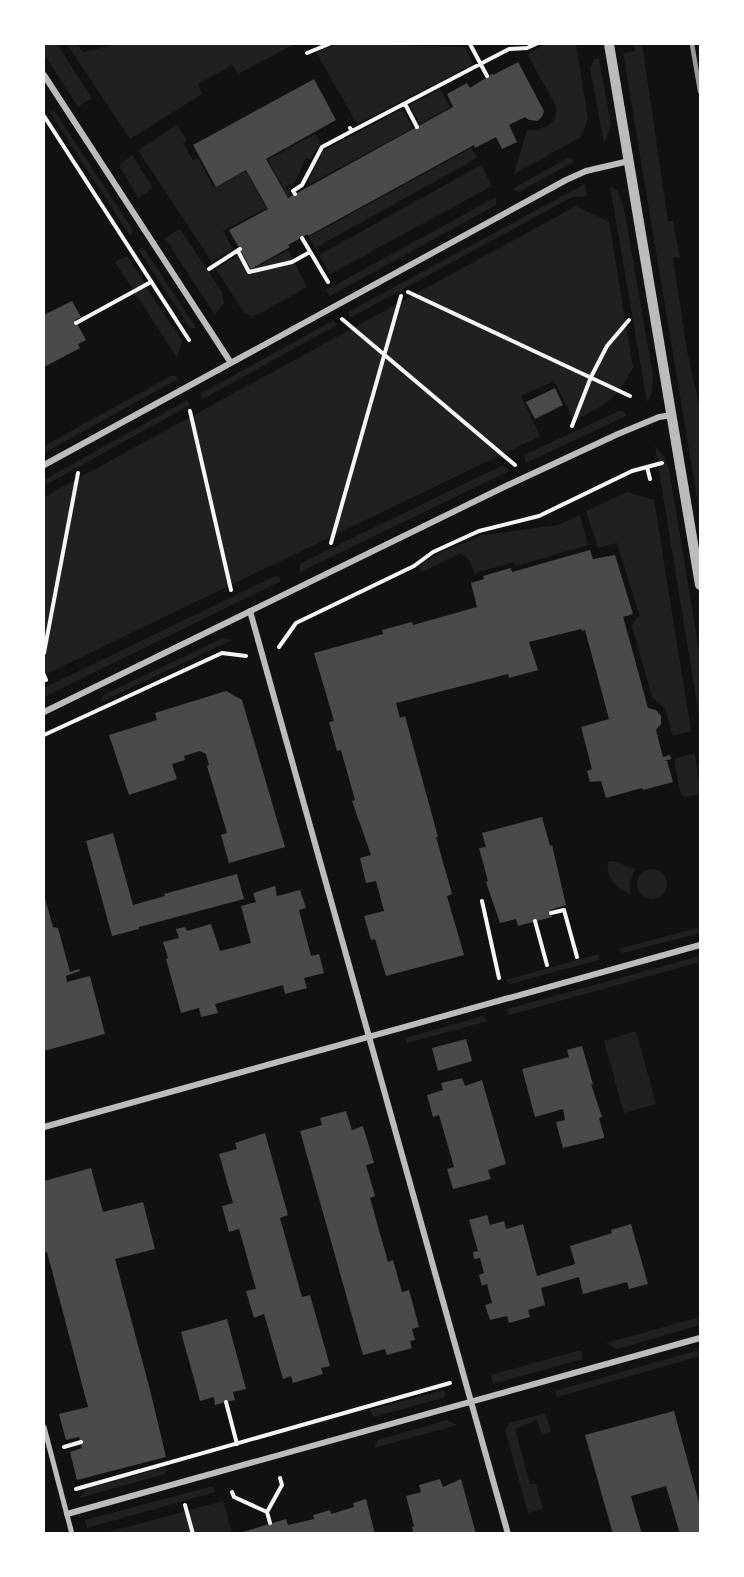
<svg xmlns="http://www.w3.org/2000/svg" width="744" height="1577" viewBox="0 0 744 1577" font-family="'PT Sans',sans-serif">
<rect width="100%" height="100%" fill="#111"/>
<path fill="#202020" d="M44 44H57L92 98 78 107 44 54Z
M67 44H77L83 52 117 44H295L238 74 232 65 198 84 202 94 130 139Z
M349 44 465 47 473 64 357 124 316 52 335 45Z
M545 44H576L588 118 581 137 514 174 527 130C543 131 559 124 556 106L527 54Z
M634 44H642L668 221H673L680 257 673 258 687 351 700 409V516L623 53 635 51Z
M599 58 611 125 604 144 590 68 594 59Z
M440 89 450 107 420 124 410 105Z
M402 109 413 128 310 184 308 181 323 151Z
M51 110 55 112 133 230 130 236 49 111Z
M177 125 187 140 183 143 193 160 198 158 214 188 246 171 266 208 223 231 233 249 212 262 138 150Z
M315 134 320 141 311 160 306 158 295 182 286 187 290 195 288 196 268 160Z
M471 148 477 158 315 248 309 237Z
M132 155 153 188 138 198 119 165Z
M568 158 575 161 519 192 512 189Z
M481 165 492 186 330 274 319 255Z
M585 184 587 196 572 197 350 318 348 312Z
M610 186 617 190 624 208 653 376 652 392 647 402Z
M496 197V205L330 296 326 290Z
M576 206 609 222 633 368C614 402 608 403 574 421L554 381 521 396 540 436 44 675V497Z
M180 229 222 292 224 303 215 315 165 238Z
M141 248 145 250 196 328H190L138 249Z
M288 250 307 287 257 315 252 316 244 313 216 269 241 253 251 270Z
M127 256 145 283 133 290 115 262Z
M146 287 182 341 177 358 135 293Z
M334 320 337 325 203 399 200 394Z
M171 376H175L178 379 44 453V446Z
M187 400 190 405 44 486V480Z
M619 411H623L626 416 526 463 524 455Z
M655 446 664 456 669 469 700 657V722Z
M503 465 509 471 300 572 299 568 301 563Z
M627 492 654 500 691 731 673 736 665 708 652 697 632 626 636 618 640 617 617 543 598 548 586 511Z
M580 515 588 545 516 566 514 562 475 573 469 560 461 553 422 572 419 566 437 554 483 535 558 525Z
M275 576 279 577 281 581 44 697V688Z
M223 638 232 640 101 702 103 695Z
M695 753 700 794 685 797 681 794 674 762 677 758Z
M613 861 635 869 630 882V894C617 888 605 878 608 862Z
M637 884a15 15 0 1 1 30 0a15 15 0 1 1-30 0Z
M700 927V933L622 953 619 949Z
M599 954V960L510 984 505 980Z
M700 956V962L509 1015 507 1009Z
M483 1016 488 1021 407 1043 405 1038Z
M636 1031 656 1104 624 1113 604 1041Z
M700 1317V1325L617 1349 606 1343Z
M581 1350 583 1359 493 1384 491 1375Z
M699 1350 700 1356 557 1397 555 1391Z
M444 1390 445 1396 443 1398 373 1417 370 1410Z
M545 1413 551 1431 542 1435 537 1420 515 1429 530 1484H536L543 1509 528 1513 505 1429 510 1423Z
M447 1420 457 1425 374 1448 378 1440Z
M167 1467 165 1474 79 1498 88 1488Z
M213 1486 215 1492 87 1528 85 1520Z
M223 1501 232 1533 102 1534Z"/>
<path fill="#4a4a4a" d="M518 62 544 111 542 117 537 121 529 120 525 117 509 125 517 142 502 149 496 137 475 148 474 145 308 236V234L288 245 290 247 251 269 229 230 268 209 246 170 216 187 193 145 314 79 336 120 266 159 288 198 453 107 447 94 467 83 470 88 492 74 493 75Z
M72 301 81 317 75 320 86 340 78 344 80 348 44 367V315Z
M555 388 563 405 535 419 526 402Z
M590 550 593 559 615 555 633 614 623 617 624 620 648 708 656 710 661 716V724L656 730 663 757 670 755 671 759 664 761H667L673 782 643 790 642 788 606 798 601 781 590 782 587 771 592 769 581 727 609 719 585 630 582 631 581 629 529 642 538 670 509 678 508 674 396 703 400 718 405 716 438 837H436L452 894 447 896 464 955 386 976 375 939 371 940 364 916 384 911 376 881 366 883 360 858 371 855 352 801 355 800 341 750 337 751 329 722 334 721 314 653 383 634 382 630 412 622 413 625 477 607 471 583 484 579 483 576 511 568 512 572Z
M226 691 242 700 285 847 229 863 221 835 227 833 207 766 209 765 206 754 200 751 184 756 185 760 172 764 177 779 129 795 109 735 157 720 155 713Z
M542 817 550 846 552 845 566 905 550 910 552 917 518 926 516 919 500 923 486 882 488 881 479 848 486 847 482 833Z
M113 833 133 905 165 896 164 894 237 874 244 899 139 927V929L112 936 86 841Z
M275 886 277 896 300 890 306 908 299 910 311 956 319 954 324 973 304 978 307 988 285 994 283 985 215 1004 218 1013 201 1017 199 1008 181 1013 166 959 168 958 163 942 179 938 176 929 185 927 187 931 211 924 220 951 251 943 241 906 256 902 253 893Z
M44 895 53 927 58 928 70 972 79 969 80 971 66 976 67 982 90 976 105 1034 44 1051Z
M466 1039 472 1061 438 1071 432 1048Z
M582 1046 593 1084H591L602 1117 599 1118 604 1136V1138L563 1148 556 1122 565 1120 563 1109 535 1117 522 1069 569 1057 567 1050Z
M462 1078 465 1086 482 1080 506 1164 488 1170 491 1179 453 1189 447 1169 454 1167 439 1115 433 1117 427 1095 443 1090 441 1083Z
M346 1111 352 1130 363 1126 374 1163 366 1165 375 1196 370 1198 388 1262 393 1260 402 1292 409 1290 419 1327 412 1329 415 1340 410 1341 412 1348 387 1355 385 1349 363 1355 300 1131 322 1125 320 1118Z
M265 1133 288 1215 280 1218 302 1297 310 1295 330 1366 321 1368 323 1374 293 1383 291 1376 283 1379 264 1314 254 1318 246 1291 256 1289 239 1229 229 1232 222 1206 233 1203 219 1154 237 1149 235 1143Z
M91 1168 103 1212 143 1202 155 1249 115 1259 150 1390 166 1457 77 1480 70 1452 82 1448 79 1437 66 1440 59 1414 88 1407 47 1252 44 1253V1181Z
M487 1215 490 1225 504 1221 506 1229 523 1224 537 1276 575 1264 570 1246 612 1233 611 1230 631 1224 648 1284 629 1289 627 1282 583 1294 579 1277 541 1288 545 1305 528 1310 530 1317 509 1323 507 1316 490 1320 485 1305 492 1303 487 1284 482 1286 479 1275 484 1273 480 1258 474 1259 473 1252 478 1251 469 1220Z
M227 1319 246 1389 233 1392 235 1400 226 1402 215 1405 214 1397 200 1401 181 1332Z
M674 1411 700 1506V1534H680L666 1486 631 1496 642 1534H613L585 1435Z
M440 1479 443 1487 461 1479 476 1534H414L412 1527 414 1526 406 1496 421 1492 419 1485Z
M366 1499 375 1534H236L286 1519 288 1525 314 1519 313 1515 330 1510 331 1514 354 1507 353 1503Z"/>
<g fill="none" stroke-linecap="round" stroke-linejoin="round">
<path stroke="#f5f5f5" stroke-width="4" d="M470 44 487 76
M307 53 329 44
M405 104 417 127
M44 116 189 340
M350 128 352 131 509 49 527 48 536 44
M295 194 293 191 302 185 322 147 352 131
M302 238 328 282
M238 251 249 272 292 262 310 252
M209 269 240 249
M408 292 630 396
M342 319 515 465
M76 323 151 282
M190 411 231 590
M572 426 591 377 607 346 629 320
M647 467 650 479
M331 543 401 296
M279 647 296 623 414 566 433 552 479 531 539 516 632 471 662 463
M44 653 78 473
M44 675 46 680
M44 735 222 653 246 656
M482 901 499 978
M551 913 564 910 577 957
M535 921 547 965
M226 1402 237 1444
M64 1447 81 1442
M76 1489 450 1383
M232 1492 234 1497 267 1512 282 1485 280 1478
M185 1505 193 1534
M267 1512 270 1523"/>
<path stroke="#bcbcbc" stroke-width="5" d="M44 1427 72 1534"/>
<path stroke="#bcbcbc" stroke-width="6" d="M44 75 231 363
M44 465 566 180 586 171 629 161
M250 611 508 1534
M44 712 506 486 618 434 659 417 672 415
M44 1127 700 945
M67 1514 700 1338"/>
<path stroke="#bcbcbc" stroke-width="10" d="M609 44 700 585"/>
<path stroke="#9a9a9a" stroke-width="4.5" d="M692 44 700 91"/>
</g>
<rect width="744" height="1577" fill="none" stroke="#ffffff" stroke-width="90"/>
</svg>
